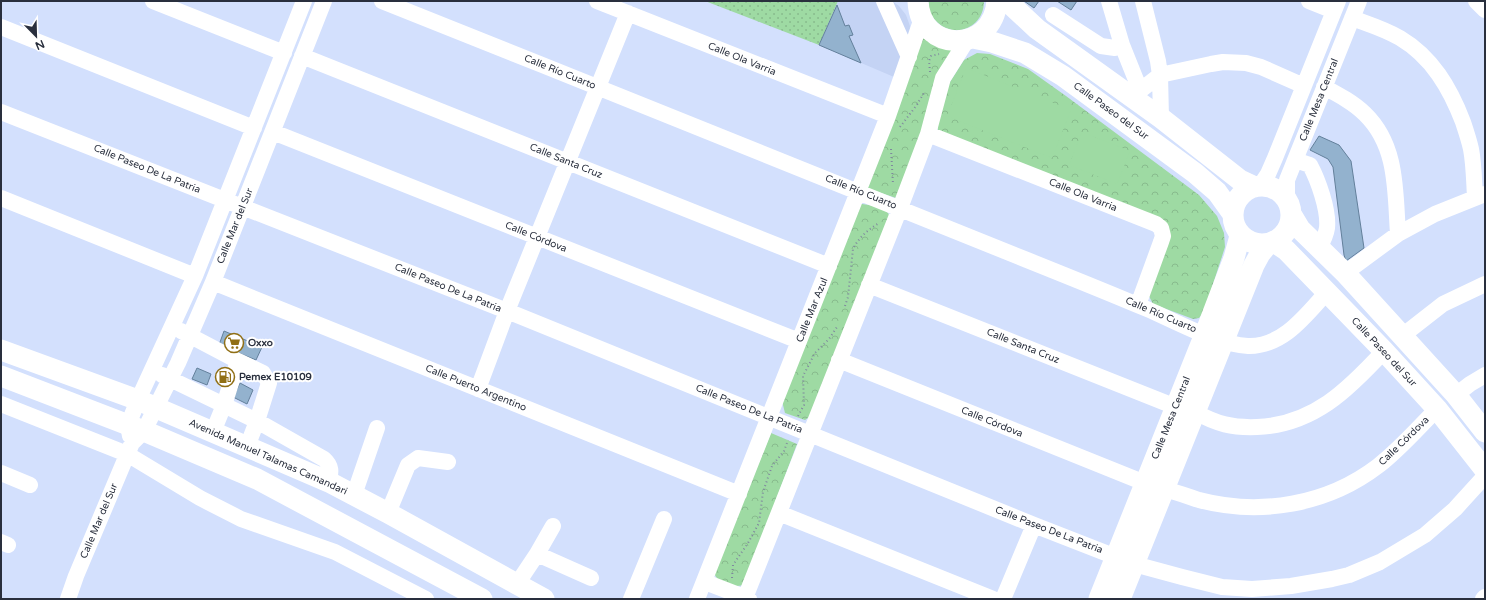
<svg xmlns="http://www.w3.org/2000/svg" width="1486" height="600" viewBox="0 0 1486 600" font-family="'Varela Round',sans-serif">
<defs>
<pattern id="grass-dots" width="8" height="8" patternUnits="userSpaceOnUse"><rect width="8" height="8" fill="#9edaa3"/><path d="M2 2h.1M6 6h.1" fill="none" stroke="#88bb8d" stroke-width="1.8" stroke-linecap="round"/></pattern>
<pattern id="forest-crowns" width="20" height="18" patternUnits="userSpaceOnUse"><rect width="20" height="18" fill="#9edaa3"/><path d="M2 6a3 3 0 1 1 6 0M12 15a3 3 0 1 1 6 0" fill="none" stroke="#88bb8d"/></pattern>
</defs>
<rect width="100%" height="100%" fill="#d3e0fd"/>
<path fill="#c4d3f4" d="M838 1H892L899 6 906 15 910 26 909 42 894 77 819 45Z"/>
<path fill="url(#grass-dots)" d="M705 1H838L819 45Z"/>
<path fill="url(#forest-crowns)" d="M928 1H984C984 31 948 41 932 16 929 12 929 6 928 1Z
M925 29 955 49 896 198 866 188Z
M977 53 990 54 1028 69 1066 96 1199 195 1217 216 1224 233 1225 247 1204 312 1199 318 1193 319 1153 304 1147 292 1168 235 938 132 937 116 943 93 964 60Z
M861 204C867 204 884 208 888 213 889 215 890 217 890 220L811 416 805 420 785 413 782 401Z
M771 433 797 444 744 585C732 588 719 585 714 573Z"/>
<path fill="#9edaa3" d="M966 68 1071 110 1052 158 947 116Z
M1082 132 1130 151 1117 184 1069 165Z"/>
<path fill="#93b2ce" stroke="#63809b" d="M1024 1H1039L1034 8Z
M1057 1H1077L1071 10Z
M837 5 845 26 849 25 853 35 849 36 861 63 819 45Z
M1319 136 1339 145 1351 161 1364 248 1346 261 1344 255 1333 167 1328 159 1310 150Z
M224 331 262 347 256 360 219 345Z
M197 368 211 374 207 385 192 379Z
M240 383 253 390 247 404 233 397Z"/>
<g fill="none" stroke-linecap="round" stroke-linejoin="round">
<path stroke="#7f889e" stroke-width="2" stroke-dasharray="1 3" stroke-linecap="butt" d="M930 72 929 61 931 56 939 54
M900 127 916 106 924 93
M891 149 893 184
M845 306 848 297 853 249C859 237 868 230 879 223
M798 416 804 405 803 376 815 353 829 339 837 327
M732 578 733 565 748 543 759 523 763 492 772 466 784 451 788 440"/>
<path stroke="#fff" stroke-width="16" d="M153 1 284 53
M382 1C597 87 812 172 1027 260 1067 276 1107 292 1147 309 1175 321 1218 345 1248 346 1283 347 1306 315 1327 292
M597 1 888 116
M884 1 909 57
M1109 1 1122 45 1140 90
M1143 1 1158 61 1160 75 1161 118
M1309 1 1334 11
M1476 1 1485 10
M1053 15 1101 46 1115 48 1122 45
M1352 18C1368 24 1385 29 1400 38 1432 57 1450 88 1463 122 1466 131 1469 140 1471 149 1474 165 1474 181 1475 197
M1 27 254 128
M302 56 829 266
M1324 87C1339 95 1354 103 1365 114 1398 146 1395 192 1398 234
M1132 97 1160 75 1211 64 1223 62 1246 63 1261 67 1304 86
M1 112 507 311 1034 525 1134 564 1182 577 1222 587 1252 589 1291 586 1332 579 1349 575 1380 562 1425 535 1455 509 1485 476
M273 132 799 341
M928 134 1156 224 1161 228 1163 236 1161 242 1138 305
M1295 160 1310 165C1318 180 1329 210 1327 228 1326 235 1323 241 1319 248
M1260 186 1268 174 1275 158 1338 1
M1 198 195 276
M1287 199V180L1359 1
M1345 273 1398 234 1435 214 1485 194
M213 282 739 494
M869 285 1176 407
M181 331 238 361
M1402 336 1443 304 1485 284
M839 360 1145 483
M162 375 257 421 324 459C332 466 331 472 329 482
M478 389 507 311 628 13
M1456 395 1470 384 1485 375
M1 404 127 454 200 498 241 519 335 552 426 599
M1195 412C1217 424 1232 428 1257 427 1313 425 1348 390 1384 351
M213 432 224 405 238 361 263 373 269 383 257 421 247 447
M130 436 128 425 138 400 195 276 304 1
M1 473 30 485
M1164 489C1176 492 1187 496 1199 500 1260 516 1327 505 1378 466 1399 450 1418 428 1437 409
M354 495 377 428
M388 513 408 465 418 458 448 462
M779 513 993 599
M1 542 8 545
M537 554 553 526
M705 582 749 599
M517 584 537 554 591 578
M745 598 900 208 928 134 943 78 967 40
M68 599 76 576 132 443 144 431 178 363 213 282 324 1
M631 599 664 519
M697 599 888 116 922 18
M1003 599 1034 525
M1483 599 1485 597"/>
<path stroke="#fff" stroke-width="21" d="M918 1C920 54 993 54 997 1
M1007 1 1037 29 1161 118 1240 180 1255 187
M973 38 992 42 1025 53 1063 76 1195 173 1217 192 1232 213
M1233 215a29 29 0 1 1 58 0a29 29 0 1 1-58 0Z
M1291 214 1300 229 1345 273 1456 395 1485 432
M1274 242 1286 250 1384 351 1437 409 1485 470
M1 350 138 400 329 482 388 513 544 599
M1 376 144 431 257 479 482 599
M1099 599 1205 334 1234 258 1240 236
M1120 599 1254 265 1260 254 1268 244"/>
</g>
<defs>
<symbol id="supermarket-ring" viewBox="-11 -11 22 22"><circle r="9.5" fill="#fff" stroke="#906f15" stroke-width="1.5"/><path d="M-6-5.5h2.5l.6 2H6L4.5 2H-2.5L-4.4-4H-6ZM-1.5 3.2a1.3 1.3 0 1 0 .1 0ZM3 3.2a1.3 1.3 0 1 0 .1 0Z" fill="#906f15"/></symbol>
<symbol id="fuel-ring" viewBox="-11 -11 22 22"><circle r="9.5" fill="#fff" stroke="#906f15" stroke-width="1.5"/><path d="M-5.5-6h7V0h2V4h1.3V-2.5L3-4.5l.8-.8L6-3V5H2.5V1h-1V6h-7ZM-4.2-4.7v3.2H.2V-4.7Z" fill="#906f15"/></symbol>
</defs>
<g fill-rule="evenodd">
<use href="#supermarket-ring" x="223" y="332" width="22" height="22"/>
<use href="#fuel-ring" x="214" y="366" width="22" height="22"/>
</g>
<g text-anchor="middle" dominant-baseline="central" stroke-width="4" stroke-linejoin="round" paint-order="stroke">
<g font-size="10" fill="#292f3d" stroke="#fff">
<text transform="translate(742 59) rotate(22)">Calle Ola Varria</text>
<text transform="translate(560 72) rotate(22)">Calle Río Cuarto</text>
<text transform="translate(1319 100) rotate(-68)">Calle Mesa Central</text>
<text transform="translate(1111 111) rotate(36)">Calle Paseo del Sur</text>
<text transform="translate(566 161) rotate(22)">Calle Santa Cruz</text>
<text transform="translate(147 169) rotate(22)">Calle Paseo De La Patria</text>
<text transform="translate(861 192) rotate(22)">Calle Río Cuarto</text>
<text transform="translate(1083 195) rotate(22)">Calle Ola Varria</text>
<text transform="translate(235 226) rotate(-68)">Calle Mar del Sur</text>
<text transform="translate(536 237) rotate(22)">Calle Córdova</text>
<text transform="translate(448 288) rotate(22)">Calle Paseo De La Patria</text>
<text transform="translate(812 310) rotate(-68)">Calle Mar Azul</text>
<text transform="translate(1161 315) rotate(23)">Calle Río Cuarto</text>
<text transform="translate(1023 346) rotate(22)">Calle Santa Cruz</text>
<text transform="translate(1384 352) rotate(47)">Calle Paseo del Sur</text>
<text transform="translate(476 388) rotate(22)">Calle Puerto Argentino</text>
<text transform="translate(749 409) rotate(22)">Calle Paseo De La Patria</text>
<text transform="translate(1171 418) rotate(-68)">Calle Mesa Central</text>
<text transform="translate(992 422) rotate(22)">Calle Córdova</text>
<text transform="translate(1404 441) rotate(-44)">Calle Córdova</text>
<text transform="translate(268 457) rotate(24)">Avenida Manuel Talamas Camandari</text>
<text transform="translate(99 521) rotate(-67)">Calle Mar del Sur</text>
<text transform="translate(1049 530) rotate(21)">Calle Paseo De La Patria</text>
</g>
<g font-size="10" font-weight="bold" fill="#292f3d" stroke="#fff" text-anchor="start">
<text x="248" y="343">Oxxo</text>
<text x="239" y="377">Pemex E10109</text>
</g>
</g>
<rect width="1486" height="600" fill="none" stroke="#292f3d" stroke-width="4"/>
<g transform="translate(36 36) rotate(157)" stroke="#ffffff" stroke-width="3" paint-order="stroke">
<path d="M0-3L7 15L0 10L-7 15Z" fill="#292f3d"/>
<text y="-6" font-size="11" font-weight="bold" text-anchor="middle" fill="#292f3d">N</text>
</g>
</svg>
